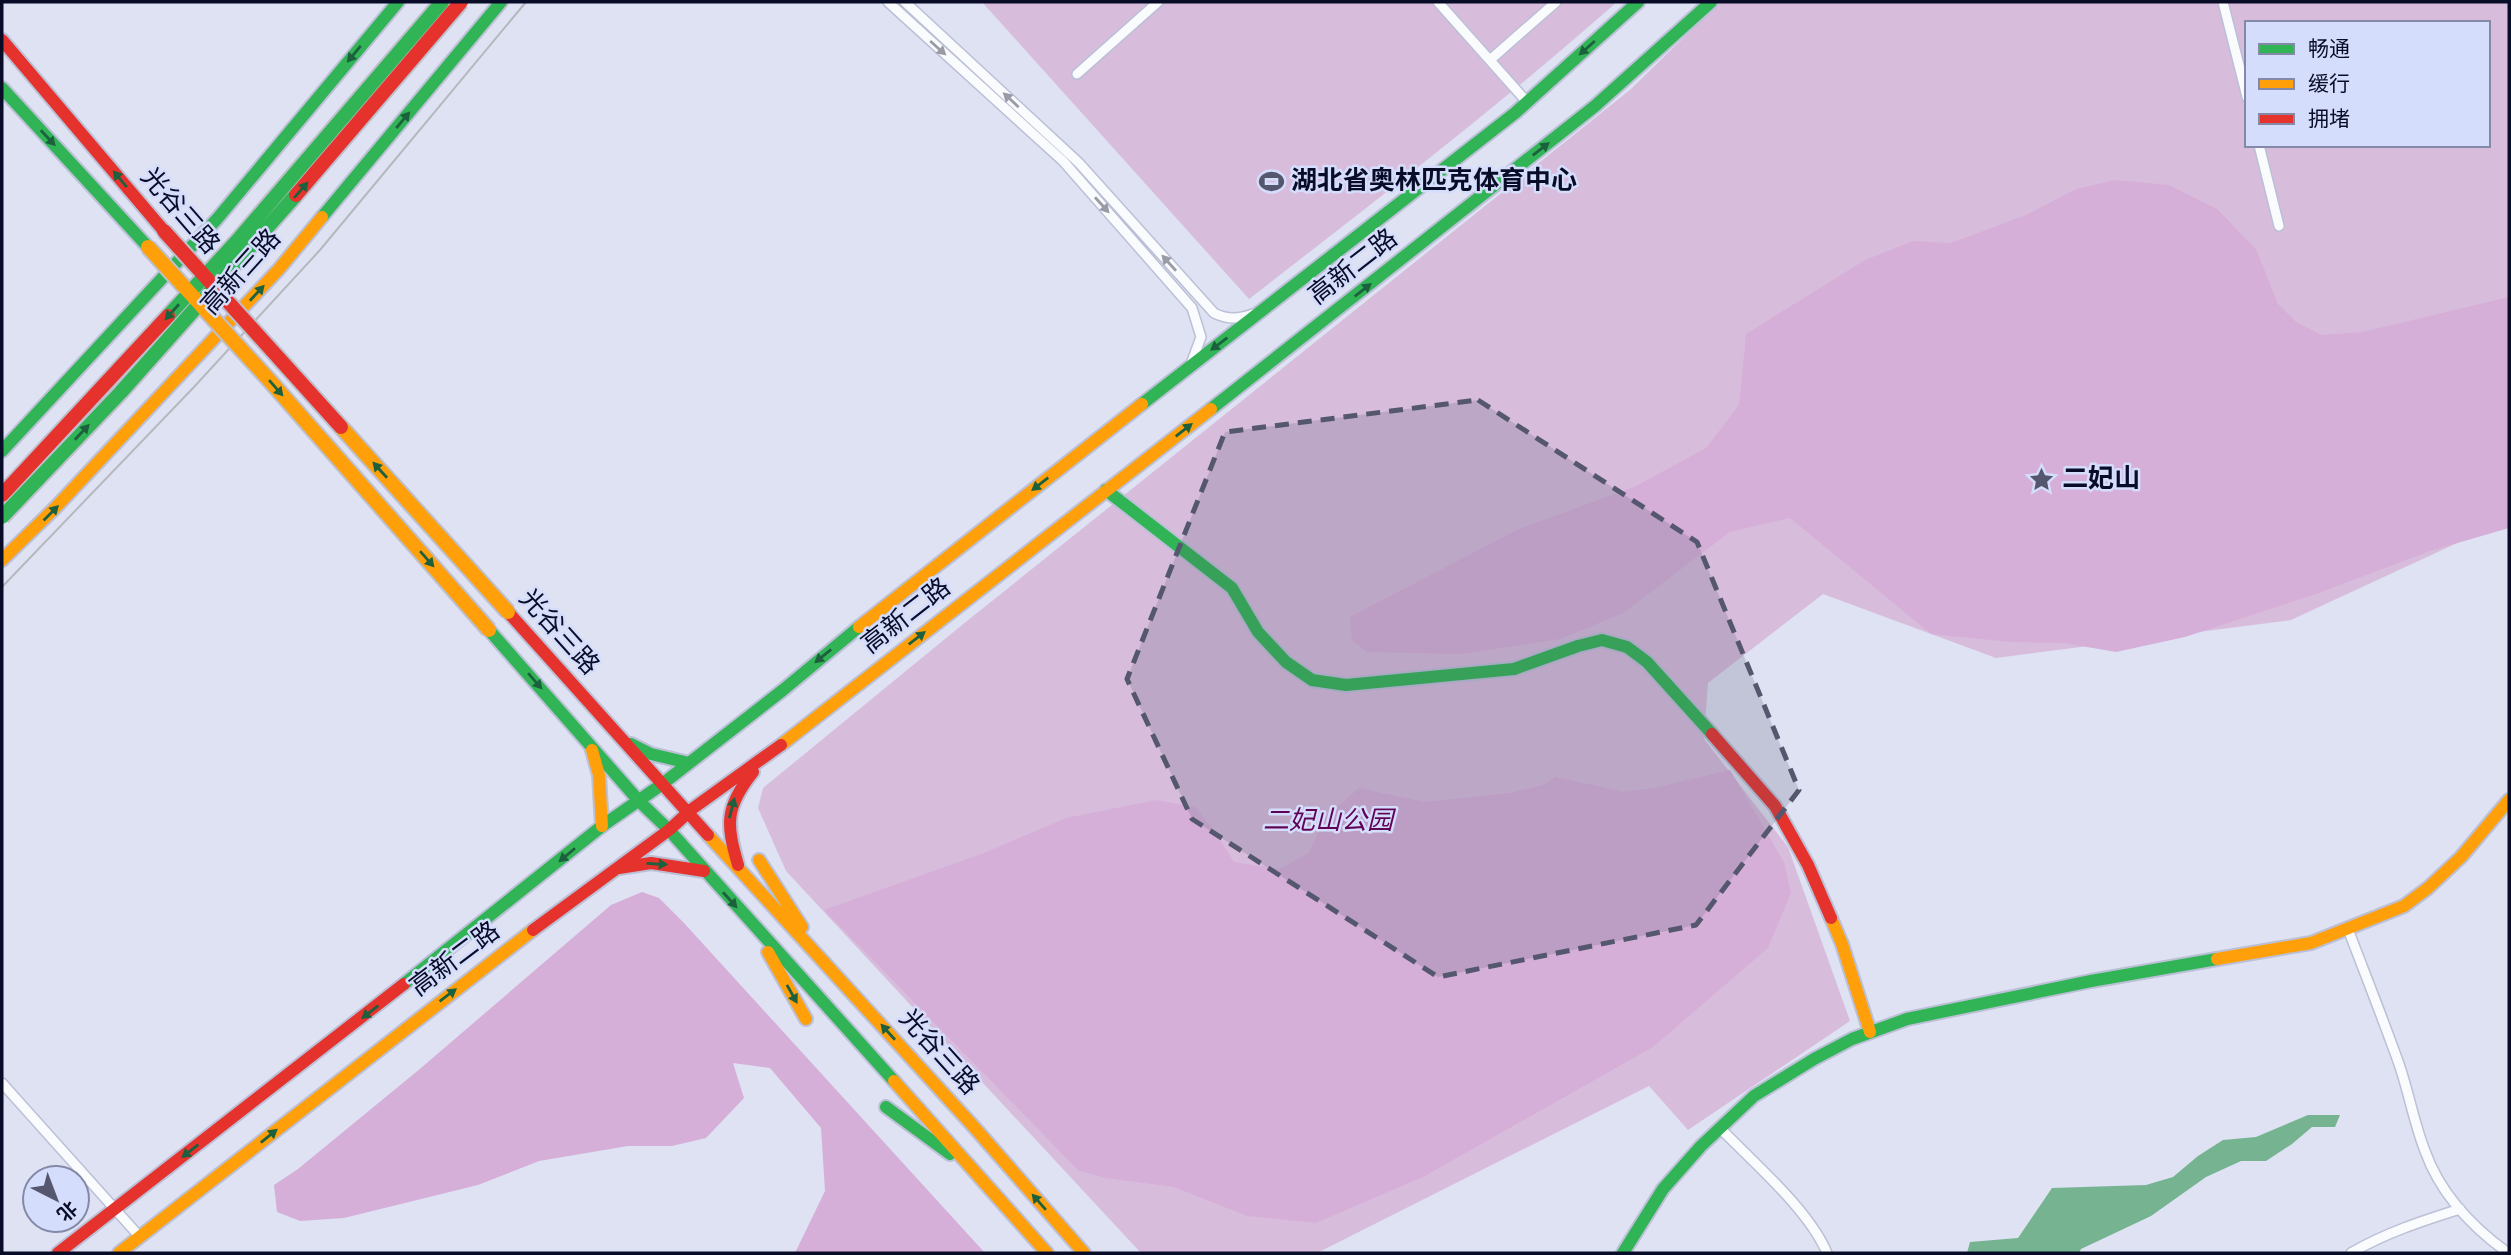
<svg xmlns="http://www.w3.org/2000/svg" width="2511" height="1255" viewBox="0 0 2511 1255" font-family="Spectral,'Noto Sans SC',serif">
<rect width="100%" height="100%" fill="#dee2f3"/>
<path fill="#d8bcdc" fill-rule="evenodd" d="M982 2H1617C1499 106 1374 202 1249 299Z
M1720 2H2509V519L2291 620 1996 658 1823 594 1708 683 1704 739 1788 847 1850 1021 1688 1130 1649 1086 1319 1252 1141 1253 786 871 758 808 763 788 962 625 1631 89ZM2247 23H2488V145H2247Z"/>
<path fill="#d6afd9" d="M2115 180 2169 185 2217 209 2256 249 2278 304 2295 321 2321 335 2362 332 2509 297V528L2430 551 2316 594 2185 637 2116 652 2064 643 2010 642 1931 634 1790 518 1730 532 1623 613 1560 639 1462 654 1367 652 1352 640 1350 617 1519 529 1634 487 1706 448 1739 405 1746 334 1865 260 1913 241 1951 243 2026 215 2076 189Z
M1730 770 1784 862 1791 893 1768 948 1653 1047 1425 1176 1316 1223 1247 1216 1174 1187 1105 1178 1078 1170 824 910 984 853 1066 818 1156 800 1195 807 1214 831 1234 862 1279 869 1309 853 1325 818 1359 788 1424 802 1510 793 1544 785 1555 777 1624 792 1659 787Z
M642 892 659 898 684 923 985 1253H795L825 1191 821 1128 770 1068 733 1063 744 1098 706 1138 672 1146H628L539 1161 478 1185 344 1218 300 1221 277 1212 274 1185 298 1169 421 1068 611 905Z"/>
<path fill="#75b391" d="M2308 1115H2340L2335 1127H2312L2292 1144 2266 1161H2241L2206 1177 2151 1216 2081 1249 2079 1253H1967L1970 1242 2018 1238 2052 1188 2146 1185 2173 1177 2198 1156 2223 1140 2256 1137Z"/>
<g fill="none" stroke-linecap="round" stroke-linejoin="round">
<defs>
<path id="street" d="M888 2 1063 161 1192 308 1201 337 1191 364
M905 2 1079 163 1214 313C1228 320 1239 319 1253 314
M1438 2 1527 102
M2223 2 2247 97
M1490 60 1556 2
M1077 74 1158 2
M2259 145 2279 226
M2348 929C2365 974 2383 1019 2399 1064 2409 1093 2414 1123 2425 1151 2440 1193 2472 1227 2508 1253
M2 1083 140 1237
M1720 1128C1753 1162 1809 1210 1827 1253
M2351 1253C2385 1233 2422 1221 2460 1209"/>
<path id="fast" d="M2 88 148 247
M322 217 501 2
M1142 404 1515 113 1638 2
M1211 409 1595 106 1711 2
M2 451 217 219 398 2
M1106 490 1232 588 1258 632 1286 662 1312 680 1346 685 1514 669 1578 646 1602 640 1627 647 1647 662 1712 734
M489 630 639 801 669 830 894 1081
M631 744 651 754 689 763
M404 984 602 826 661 785 783 690 859 627
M886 1107 950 1154
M1623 1253 1663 1189 1701 1146 1754 1096 1814 1059 1852 1039 1907 1019 2091 981 2217 959"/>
<path id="slow" d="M2 560 56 507 279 269 322 217
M859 627 1142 404
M781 745 1211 409
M592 750 599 775 602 826
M708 835 974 1127 1084 1253
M759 860 802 927
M1831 918 1842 944 1870 1032
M768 952 806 1019
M2217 959 2311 943 2404 906 2428 888 2461 857 2509 800
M894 1081 1047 1253
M119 1253 533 930"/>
<path id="jam" d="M2 40 164 231
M508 612 708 835
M1712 734 1775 806 1808 865 1831 918
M738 865C726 824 725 807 753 772
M619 868 651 863 704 871
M533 930 669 830 692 809 781 745
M58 1253 404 984"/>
</defs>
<use href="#street" stroke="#bbc0d7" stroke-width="12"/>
<use href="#fast" stroke="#bbc0d7" stroke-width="16"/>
<use href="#slow" stroke="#bbc0d7" stroke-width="16"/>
<use href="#jam" stroke="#bbc0d7" stroke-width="16"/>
<use href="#street" stroke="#fafbfd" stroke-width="9"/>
<use href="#fast" stroke="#30b455" stroke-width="12"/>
<use href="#slow" stroke="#ff9f0a" stroke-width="12"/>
<use href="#jam" stroke="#e5322d" stroke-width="12"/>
<path stroke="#b6b8bd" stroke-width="2" d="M2 587 194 387 320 250 526 2"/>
<defs>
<path id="fast-bridge" d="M168 316 237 241 442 2
M2 517 121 392 296 195"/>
<path id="slow-bridge" d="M148 247 270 381 489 630
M341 427 508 612"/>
<path id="jam-bridge" d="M296 195 461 2
M164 231 341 427
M2 495 168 316"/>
</defs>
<use href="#fast-bridge" stroke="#bdbfcc" stroke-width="18" stroke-linecap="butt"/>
<use href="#slow-bridge" stroke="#bdbfcc" stroke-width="18" stroke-linecap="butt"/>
<use href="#jam-bridge" stroke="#bdbfcc" stroke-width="18" stroke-linecap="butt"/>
<use href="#fast-bridge" stroke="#30b455" stroke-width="14"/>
<use href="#slow-bridge" stroke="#ff9f0a" stroke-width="14"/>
<use href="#jam-bridge" stroke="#e5322d" stroke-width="14"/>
</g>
<defs><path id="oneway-solid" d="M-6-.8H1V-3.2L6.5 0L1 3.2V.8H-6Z" transform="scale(1.75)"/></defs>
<g fill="#9a9ba7">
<use href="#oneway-solid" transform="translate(938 48) rotate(42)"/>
<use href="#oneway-solid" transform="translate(1011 100) rotate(-137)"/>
<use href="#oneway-solid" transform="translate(1102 205) rotate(48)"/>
<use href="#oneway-solid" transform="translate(1169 263) rotate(-132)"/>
</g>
<g fill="#1c603e">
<use href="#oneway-solid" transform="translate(1587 48) rotate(138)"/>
<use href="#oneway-solid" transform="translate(354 54) rotate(130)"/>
<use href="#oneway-solid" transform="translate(403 120) rotate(-50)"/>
<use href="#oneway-solid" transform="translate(48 138) rotate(47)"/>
<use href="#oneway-solid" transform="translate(1541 149) rotate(-38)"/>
<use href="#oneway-solid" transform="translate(120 179) rotate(-130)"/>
<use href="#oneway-solid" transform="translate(301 190) rotate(-49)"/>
<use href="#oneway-solid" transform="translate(1363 290) rotate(-38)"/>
<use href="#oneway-solid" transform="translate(257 293) rotate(-47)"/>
<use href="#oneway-solid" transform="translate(172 312) rotate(132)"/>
<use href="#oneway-solid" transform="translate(1219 344) rotate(143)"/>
<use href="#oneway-solid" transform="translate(276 388) rotate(49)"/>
<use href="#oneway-solid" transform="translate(1184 430) rotate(-38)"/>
<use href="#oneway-solid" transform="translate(82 432) rotate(-47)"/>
<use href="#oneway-solid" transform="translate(380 470) rotate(-132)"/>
<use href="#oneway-solid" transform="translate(1040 484) rotate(142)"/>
<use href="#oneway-solid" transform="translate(51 513) rotate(-45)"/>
<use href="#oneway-solid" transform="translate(427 559) rotate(49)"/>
<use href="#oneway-solid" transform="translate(917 638) rotate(-38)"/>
<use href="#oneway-solid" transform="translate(823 656) rotate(141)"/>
<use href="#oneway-solid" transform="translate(535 681) rotate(49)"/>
<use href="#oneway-solid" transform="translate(732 808) rotate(-75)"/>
<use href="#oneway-solid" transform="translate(567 855) rotate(140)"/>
<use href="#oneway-solid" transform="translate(657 864) rotate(3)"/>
<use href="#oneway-solid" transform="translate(730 900) rotate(48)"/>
<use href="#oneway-solid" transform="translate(792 994) rotate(61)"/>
<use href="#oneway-solid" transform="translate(448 995) rotate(-37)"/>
<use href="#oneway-solid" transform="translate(370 1012) rotate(142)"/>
<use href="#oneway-solid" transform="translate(888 1032) rotate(-132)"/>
<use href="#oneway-solid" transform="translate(269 1136) rotate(-39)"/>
<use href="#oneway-solid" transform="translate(190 1151) rotate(142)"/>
<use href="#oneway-solid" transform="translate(1039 1202) rotate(-131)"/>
</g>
<path fill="#54576e" fill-opacity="0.2" stroke="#54576e" stroke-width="5" stroke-dasharray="14 9" stroke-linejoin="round" d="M1478 400 1697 542 1799 790 1696 925 1438 977 1192 819 1127 679 1225 432Z"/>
<defs>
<symbol id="stadium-bare" viewBox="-9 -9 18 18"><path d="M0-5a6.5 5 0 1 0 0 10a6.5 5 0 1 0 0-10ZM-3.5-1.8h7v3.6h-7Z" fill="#54576e" stroke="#d5ddfc" stroke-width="2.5" paint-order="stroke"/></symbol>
<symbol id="sight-bare" viewBox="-9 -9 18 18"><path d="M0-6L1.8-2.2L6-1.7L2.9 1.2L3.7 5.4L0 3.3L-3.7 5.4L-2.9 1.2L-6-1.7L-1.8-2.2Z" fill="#54576e" stroke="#d5ddfc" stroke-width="2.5" paint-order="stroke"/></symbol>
</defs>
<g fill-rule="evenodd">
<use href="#stadium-bare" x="1254" y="164" width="35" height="35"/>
<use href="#sight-bare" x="2024" y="462" width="35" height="35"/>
</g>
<g text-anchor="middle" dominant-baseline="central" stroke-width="5" stroke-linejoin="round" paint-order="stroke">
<g font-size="26" font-weight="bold" fill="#090c27" stroke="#d5ddfc" text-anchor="start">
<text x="1291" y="181">湖北省奥林匹克体育中心</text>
<text x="2062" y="479">二妃山</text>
</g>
<g font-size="26" fill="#090c27" stroke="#d5ddfc">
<text transform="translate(180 211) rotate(49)">光谷三路</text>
<text transform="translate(1353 267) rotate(-38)">高新二路</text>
<text transform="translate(241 272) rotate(-48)">高新三路</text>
<text transform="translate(906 616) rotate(-38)">高新二路</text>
<text transform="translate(559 632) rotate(48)">光谷三路</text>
<text transform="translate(455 959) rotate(-37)">高新二路</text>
<text transform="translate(939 1052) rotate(48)">光谷三路</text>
</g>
<g font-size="26" font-style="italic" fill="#600357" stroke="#d5ddfc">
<text x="1328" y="821">二妃山公园</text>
</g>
</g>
<rect width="2511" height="1255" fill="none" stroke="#090c27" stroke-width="7"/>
<rect x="2245" y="21" width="245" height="126" fill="#d5ddfc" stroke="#8389a7" stroke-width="2"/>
<rect x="2259" y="44" width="35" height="10" fill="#30b455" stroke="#8389a7" stroke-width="2"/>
<text x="2308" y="56" font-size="21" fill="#090c27">畅通</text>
<rect x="2259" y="79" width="35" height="10" fill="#ff9f0a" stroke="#8389a7" stroke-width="2"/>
<text x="2308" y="91" font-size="21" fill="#090c27">缓行</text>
<rect x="2259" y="114" width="35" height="10" fill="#e5322d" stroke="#8389a7" stroke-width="2"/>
<text x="2308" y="126" font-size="21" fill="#090c27">拥堵</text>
<g transform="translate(56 1199) rotate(138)"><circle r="33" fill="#d5ddfc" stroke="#8389a7" stroke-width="2"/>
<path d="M0-5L12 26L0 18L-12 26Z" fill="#54576e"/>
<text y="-10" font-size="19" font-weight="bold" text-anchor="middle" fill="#090c27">北</text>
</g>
</svg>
